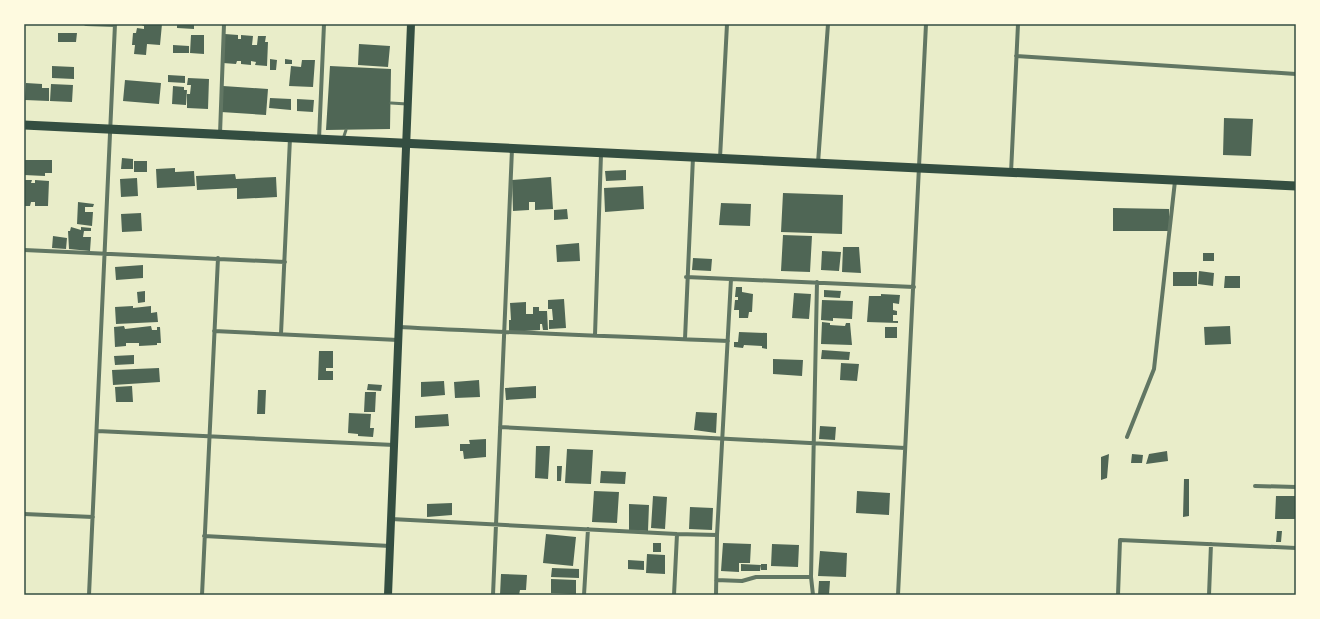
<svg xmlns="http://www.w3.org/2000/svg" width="1320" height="619" viewBox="0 0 1320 619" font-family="Mulish,sans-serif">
<rect width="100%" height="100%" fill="#e9edc9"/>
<path fill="#4f6655" d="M139 24H162L160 45 147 44 146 55 134 54 135 45H132L133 33H136L137 28 144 29V26Z
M177 24H194V29L177 28Z
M58 33H77L76 42H58Z
M225 34 238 35V39H241V35L253 36 252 45H257L258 36H266L265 42H268L267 66 255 65 256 62 251 61V65L241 64V61H237L236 64 223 63Z
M191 35H204V54L190 53Z
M359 44 390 46 388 67 358 65Z
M173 45 189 46V53H173Z
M270 59 277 60 276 70H270Z
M285 59 292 60V64H285Z
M302 60H315L313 87 289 86 291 66 301 67Z
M52 66 74 67V79L52 78Z
M330 66 391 69 390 129 326 130Z
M168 75 185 76V83L168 82Z
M188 78 209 79 208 109 187 108V94H190L191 85H187Z
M125 80 161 83 159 104 123 101Z
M26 83 42 84V88H49V101L25 100Z
M51 84 73 85 72 102 50 101Z
M173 86 184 87V90H187L186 105 172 104Z
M223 86 268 89 266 115 221 112Z
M270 98 291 99V110L269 108Z
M297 99 314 100 313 112 297 111Z
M1224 118 1253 119 1251 156 1223 155Z
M122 158 133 159V169H121Z
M24 160H52V173H45V176L24 175Z
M134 161H147V172H134Z
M175 168V172L194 171 195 186 157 188 156 169Z
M626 170V180L606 181 605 171Z
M235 174 236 179 276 177 277 197 237 199V188L197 190 196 176Z
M551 177 553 209 535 210V202H529V210L513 211 512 180Z
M137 178 138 196 121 197 120 179Z
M24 180H32L31 183H35V180L49 181 48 206H35V202H31L30 206H24Z
M643 186 644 209 605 212 604 188Z
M783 193 843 195 842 234 781 232Z
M78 202 94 204 93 207H85V212H93L92 226 77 224Z
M721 203 751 204 750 226 719 225Z
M1113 208 1169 209V231H1113Z
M567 209 568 219 554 220V210Z
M141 213 142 231 122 232 121 214Z
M71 227 81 230V227L91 228V231H84L83 237H91L90 251 69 249 68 231H70Z
M783 235 812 236 810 272 781 271Z
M53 236 67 238 66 249 52 248Z
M579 243 580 261 557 262 556 245Z
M843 247H859L861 273 842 272Z
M822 251 841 252 839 271 821 270Z
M1203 253H1214V261H1203Z
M693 258 712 259 711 271 692 270Z
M143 265V278L116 280 115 267Z
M1199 271 1214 273 1213 286 1198 284Z
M1173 272H1197V286H1173Z
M1225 276H1240V288H1224Z
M736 287H742V292L753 294 752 312H749L748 318H739V310H734L735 300H738V297H735Z
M824 290 841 291 840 298 824 297Z
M145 291V302L138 303 137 292Z
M794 293 811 294 809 319 792 318Z
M881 294 900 295 899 304 893 303V310L897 311V315H893V321H898V323L867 322 869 296H881Z
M564 299 566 328 549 329V320H553L552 309H548V300Z
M822 300 853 301 852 319 833 318V321L821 320Z
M526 302V314H533V307H539V311H547L548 330H543L542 324H540V330L509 332V320H511L510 303Z
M133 306V308L151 306V313L157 312 158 322 116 324 115 307Z
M822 322 830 323V325L845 326 846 323H850L852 345 821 344Z
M124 326 125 329 151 326 152 330H157V327H160L161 343H157V345L139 346V343H126V346L115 347 114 327Z
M1230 326 1231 344 1205 345 1204 327Z
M885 327H897V338H885Z
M739 332 767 333V349L762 348V346L744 345 743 348 734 347V342H738Z
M822 350 850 352 849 360 821 359Z
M319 351H333V368H326V371H333V380H318Z
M134 355V364L115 365 114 356Z
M773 359 803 360 802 376 773 374Z
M841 363 859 364 857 381 840 380Z
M159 368 160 382 113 385 112 370Z
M479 380 480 397 455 398 454 382Z
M444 381 445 395 421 397V382Z
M368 384 382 385 381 391 367 390Z
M132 386 133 402H116L115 387Z
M536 386V398L506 400 505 388Z
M258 390H266L265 414H257Z
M365 392H376L375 412H364Z
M696 412 717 413 716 433 694 430Z
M349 413 371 414 370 428H374L373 437 358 436V434L348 433Z
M448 414 449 426 415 428V416Z
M820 426 836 427 835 440 819 439Z
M486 439V457L464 459 463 451H460V444H470L469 440Z
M536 446H550L548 479 535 478Z
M567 449 593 450 591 484 565 483Z
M1167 451 1168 461 1146 464 1149 454Z
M1109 454 1107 478 1101 480V457Z
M1132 454 1143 455 1142 463H1131Z
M557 466H562L561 481H557Z
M601 471 626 472 625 484 600 483Z
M1184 479H1189V516L1183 517Z
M594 491 619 492 617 523 592 522Z
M857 491 890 493 889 515 856 513Z
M653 496 667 497 665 529 651 528Z
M1276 496H1296V519H1275Z
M452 503V515L427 517V504Z
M629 504 649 505 648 531 629 530Z
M690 507 713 508 712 530 689 529Z
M1277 531H1282L1281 542H1276Z
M546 534 576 537 573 566 543 563Z
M653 543H661V552H653Z
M723 543 751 544 750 563H739V572L721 571Z
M772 544 799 545 798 567 771 566Z
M820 551 847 553 846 577 818 576Z
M647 554 665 555V574L646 573Z
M628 560 644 561V570L628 569Z
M741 564 761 565 760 571H741Z
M761 564H767V570H761Z
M552 568 579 569V578L551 577Z
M501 574 527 575 526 590H520L519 595H500Z
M551 579 576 580V594L551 593Z
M819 581H830L829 595H818Z"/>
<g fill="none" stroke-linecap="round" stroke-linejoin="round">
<path stroke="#617663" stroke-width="3" d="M391 103 407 104
M343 139 346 130"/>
<path stroke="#617663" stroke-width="4" d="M86 24 114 25
M1016 56 1296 74
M220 134 224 24
M319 139 324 24
M720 158 727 24
M818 163 828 24
M1011 173 1018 24
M24 250 285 262
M686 277 914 287
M399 327C509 333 618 336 728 341
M214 331 398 340
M281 334 290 138
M595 335 601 154
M685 339 693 157
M500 427 905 448
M97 431 394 445
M1127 437 1154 369 1175 181
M1255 486 1296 487
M24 514 93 517
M391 519 677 534 717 535
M204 536 390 546
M716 580 742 581 756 577H811
M89 595 115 24
M202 595 218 258
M493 595 512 149
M584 595 588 529
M674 595 677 534
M716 595 717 535 731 279
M813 595 811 577 817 282
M898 595 926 24
M1118 595 1120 540 1296 548
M1209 595 1211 544"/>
<path stroke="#344e41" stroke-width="8" d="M388 595 411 24"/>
<path stroke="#344e41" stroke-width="9" d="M24 125 1296 186"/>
</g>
<rect width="1320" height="619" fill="none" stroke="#fefae0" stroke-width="50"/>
<rect x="25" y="25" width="1270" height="569" fill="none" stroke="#344e41" stroke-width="1.5"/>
</svg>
